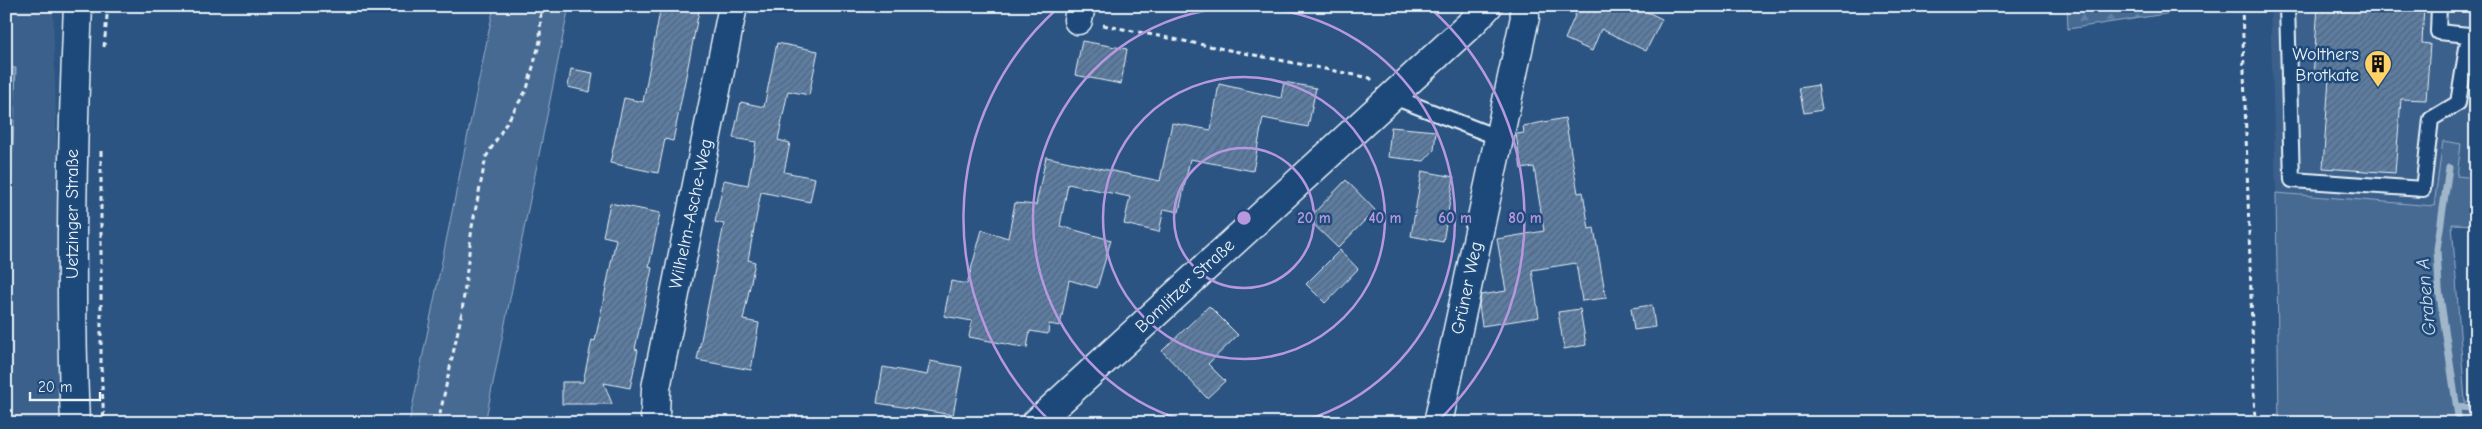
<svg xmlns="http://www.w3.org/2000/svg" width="2482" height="429" viewBox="0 0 2482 429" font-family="'Comic Neue',sans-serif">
<defs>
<pattern id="forest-firs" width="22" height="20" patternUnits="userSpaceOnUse" patternTransform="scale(1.25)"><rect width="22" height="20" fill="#476b93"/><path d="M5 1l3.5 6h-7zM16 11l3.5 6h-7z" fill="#6281a3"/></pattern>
<pattern id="building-hatch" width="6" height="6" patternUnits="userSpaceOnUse" patternTransform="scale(1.25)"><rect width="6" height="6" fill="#5d7da1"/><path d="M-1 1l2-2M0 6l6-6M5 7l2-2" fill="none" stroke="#53657a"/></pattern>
</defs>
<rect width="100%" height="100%" fill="#2b5482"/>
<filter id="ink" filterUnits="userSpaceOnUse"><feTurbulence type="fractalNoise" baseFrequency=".02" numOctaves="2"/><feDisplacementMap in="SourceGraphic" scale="10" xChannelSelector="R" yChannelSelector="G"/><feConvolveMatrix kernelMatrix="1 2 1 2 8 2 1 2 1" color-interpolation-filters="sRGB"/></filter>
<g filter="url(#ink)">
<path fill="#3a608b" d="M6 6H53L64 423H6Z
M2270 6H2476V178L2457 176 2443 141 2434 206 2276 193Z"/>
<path fill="#476b93" stroke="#98aec6" d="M494 6H569L485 423H409Z
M2443 141 2461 144 2457 176 2476 178V225L2452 224 2465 402 2476 403V423H2279L2276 193 2434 206Z"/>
<path fill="url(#forest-firs)" stroke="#98aec6" d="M2067 6H2217L2068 29Z"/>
<path fill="#708ead" stroke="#a0b6cb" d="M6 67 16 68 10 223H6Z"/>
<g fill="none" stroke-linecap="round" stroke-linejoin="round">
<path stroke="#b8c9da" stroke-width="1" d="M6 72 11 75 6 183"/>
<path stroke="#a0b6cb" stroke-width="7" d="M2449 168 2437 249 2439 289 2459 423
M2457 407 2476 408"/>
</g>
<path fill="url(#building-hatch)" stroke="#e8f1f8" d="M661 6H700L673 141 665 139 658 173 610 163 624 98 643 102Z
M1579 6H1635L1662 19 1646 51 1601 29 1592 51 1565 39Z
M2318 6H2424L2422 43 2430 44 2426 100 2401 99 2395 173 2323 168 2329 77H2313Z
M1082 41 1127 49 1121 84 1075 75Z
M777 43 818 51 809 95 788 91 778 140 790 143 784 172 815 178 810 202 761 192 748 260 755 262 743 320 759 323 751 370 697 360 724 224 715 222 724 180 748 185 756 142 733 138 741 102 764 107Z
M571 69 593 73 590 92 568 87Z
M1284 82 1316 88 1308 127 1263 118 1253 171 1190 159 1179 212 1164 209 1159 232 1124 224 1130 197 1068 184 1060 226 1111 240 1097 288 1069 280 1060 326 1049 324 1048 334 1030 331 1027 348 969 337 972 321 944 316 951 281 967 284 982 230 1008 238 1015 203 1036 205 1046 157 1160 181 1172 123 1211 130 1219 84 1281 98Z
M1818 85 1822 110 1804 113 1799 88Z
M1565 118 1578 193 1583 192 1589 229 1594 228 1606 298 1582 301 1576 263 1532 270 1539 317 1482 326 1479 305 1481 295 1506 291 1497 239 1544 231 1534 167 1521 169 1516 134 1524 133 1523 126Z
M1391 127 1436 131 1434 150 1424 161 1388 157Z
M1422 171 1454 177 1443 242 1411 236Z
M1346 180 1375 210 1338 248 1308 219Z
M610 203 660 213 649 267 652 268 635 349 638 350 630 388 604 383 612 404H562V382H583L592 340 595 341 616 239 603 236Z
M1340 250 1358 269 1325 303 1306 284Z
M1652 305 1655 327 1634 330 1631 308Z
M1209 306 1238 335 1208 364 1225 381 1207 398 1162 351Z
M1580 309 1586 345 1564 349 1558 312Z
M930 361 962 367 953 415 877 403 883 367 927 375Z"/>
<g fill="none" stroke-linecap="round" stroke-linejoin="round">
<defs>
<path id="lane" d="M2287 6 2292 180 2423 189 2431 119 2458 103 2469 35 2438 32 2439 6
M1391 96 1499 138"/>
<path id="street" d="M1078 20 1081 6
M657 423 655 415 656 388 733 6
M1036 423 1473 22 1488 6
M1438 423 1525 17 1524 6"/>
<path id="secondary" d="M75 423C69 284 72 145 78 6"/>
</defs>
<use href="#lane" stroke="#e8f1f8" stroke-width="18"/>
<use href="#street" stroke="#e8f1f8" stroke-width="31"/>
<use href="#secondary" stroke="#e8f1f8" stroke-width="31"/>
<path stroke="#e8f1f8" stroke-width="3" stroke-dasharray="5 4" stroke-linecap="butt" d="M2242 6 2255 423
M1103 25 1370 78 1373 81
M104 47 108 6
M101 151V366L104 423
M438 423 462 312 472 227 486 157 527 89 540 41 541 6"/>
<use href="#lane" stroke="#1f4a7a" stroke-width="14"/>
<use href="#street" stroke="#1f4a7a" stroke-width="28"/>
<use href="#secondary" stroke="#1f4a7a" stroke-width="28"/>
</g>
</g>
<g fill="none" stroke="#b798de" stroke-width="2.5">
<circle cx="1244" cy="218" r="70"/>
<circle cx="1244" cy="218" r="141"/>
<path d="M1193 423A211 211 0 1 1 1295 423"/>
<path d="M1051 422A281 281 0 0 1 1058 8M1430 8A281 281 0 0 1 1437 422"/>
</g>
<defs>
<symbol id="building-pin" viewBox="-11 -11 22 30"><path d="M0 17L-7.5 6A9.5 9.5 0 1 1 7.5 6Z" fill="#ffd166" stroke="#1f4a7a"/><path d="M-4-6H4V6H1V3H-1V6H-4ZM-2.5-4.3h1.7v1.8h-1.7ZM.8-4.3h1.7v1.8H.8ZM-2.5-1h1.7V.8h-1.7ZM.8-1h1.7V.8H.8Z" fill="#111"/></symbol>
</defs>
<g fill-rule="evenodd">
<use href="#building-pin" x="2362" y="48" width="32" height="43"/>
</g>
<g text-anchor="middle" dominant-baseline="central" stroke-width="5" stroke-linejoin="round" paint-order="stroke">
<g font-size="18" fill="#e8f1f8" stroke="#1f4a7a" text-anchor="end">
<text x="2359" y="54">Wolthers<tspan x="2359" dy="21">Brotkate</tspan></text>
</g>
<g font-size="18" fill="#e8f1f8" stroke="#1f4a7a">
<text transform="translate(72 214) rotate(-90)">Uetzinger Straße</text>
<text transform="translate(691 214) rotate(-78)">Wilhelm-Asche-Weg</text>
<text transform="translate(1185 286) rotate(-43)">Bomlitzer Straße</text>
<text transform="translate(1467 288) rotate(-78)">Grüner Weg</text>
</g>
<g font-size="19" font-style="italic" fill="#d0dde9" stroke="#1f4a7a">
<text transform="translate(2426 297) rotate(-95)">Graben A</text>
</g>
</g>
<circle cx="1244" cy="218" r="8" fill="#b798de" stroke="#1f4a7a" stroke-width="2.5"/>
<g font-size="15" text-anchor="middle" font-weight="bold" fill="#b798de" stroke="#1f4a7a" stroke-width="5" stroke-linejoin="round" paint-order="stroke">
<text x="1314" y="223">20 m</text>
<text x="1385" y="223">40 m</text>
<text x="1455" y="223">60 m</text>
<text x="1525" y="223">80 m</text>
</g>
<rect width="2482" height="429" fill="none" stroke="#1f4a7a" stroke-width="25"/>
<rect x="12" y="12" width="2457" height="404" fill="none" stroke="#e8f1f8" stroke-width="2" filter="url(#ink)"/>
<path d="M30 392v8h70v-8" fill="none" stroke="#e8f1f8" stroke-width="2.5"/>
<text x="38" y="392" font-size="15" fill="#e8f1f8" stroke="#1f4a7a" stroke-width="4" paint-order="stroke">20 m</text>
</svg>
